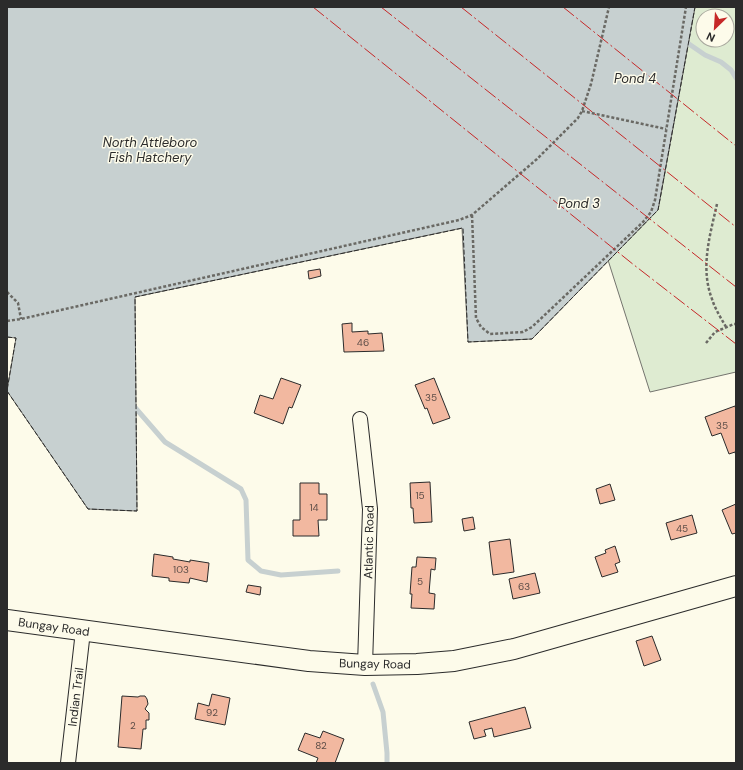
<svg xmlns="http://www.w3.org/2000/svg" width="743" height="770" viewBox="0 0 743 770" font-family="'DM Sans',sans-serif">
<rect width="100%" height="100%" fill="#fdfbea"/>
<path fill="#deebd1" stroke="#74746e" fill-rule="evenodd" d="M695 7H736V372L650 392 608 260 658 210ZM703 16H727V40H703Z"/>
<path fill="#c7d0d0" stroke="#74746e" d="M7 7H695L658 210 532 339 468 342 462 228 135 297 137 511 88 509 7 391 16 338 7 337Z"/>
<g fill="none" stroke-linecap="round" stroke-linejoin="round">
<path stroke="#c7d0d0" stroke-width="5" d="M689 44 705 55 721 62 731 70 736 78
M132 404 165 442 241 489 246 500 248 560 261 571 281 575 338 571
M373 684 383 712 387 753V763"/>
</g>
<path fill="#f2b8a0" stroke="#2b2b2b" d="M320 269 321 276 309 279 308 271Z
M352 323V332L368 331V334L382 333 384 351 344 352 342 324Z
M281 378 301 385 292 408 289 407 283 424 254 413 260 395 273 399Z
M434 378 450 418 433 424 427 408 425 409 415 385Z
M735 406 736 410V456L735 452 729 454 721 433 712 436 705 417Z
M430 482 432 522 414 523 413 508H411L410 483Z
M300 483H319V494H327V520H318L319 536H293V520H300Z
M610 484 615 500 600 504 596 489Z
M736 504V533L732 534 722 510Z
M692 515 697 533 671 540 666 523Z
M473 517 475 529 464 531 462 519Z
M510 539 514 572 493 575 489 542Z
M615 546 620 562 615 564 618 572 602 577 595 557 606 553 605 550Z
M154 554 173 557V559L190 562V560L209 563 207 582 190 578 189 583 169 581V578L152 576Z
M417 557 436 558 435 570 431 569 429 593 435 594 434 609 411 608 412 594H410L412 567H416Z
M535 573 540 593 513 599 509 579Z
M248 585 261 587 260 595 246 592Z
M652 636 661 660 644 666 636 641Z
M212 694 230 698 225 725 195 719 198 703 209 706Z
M122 696 138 697 140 696H145L147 699 148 704 145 709 149 713V720H146V729H143L141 749 118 747Z
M525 707 531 728 494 737 492 728 484 730 486 736 474 739 469 722Z
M323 731 344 739 335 763H316L318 758 298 750 305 733 320 738Z"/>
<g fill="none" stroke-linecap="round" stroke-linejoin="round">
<defs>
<path id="street" d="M360 419 370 509 365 665
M68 763 83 631"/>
<path id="secondary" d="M7 620 309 661 365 665 417 664 454 661 514 649 736 586"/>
</defs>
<use href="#street" stroke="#2b2b2b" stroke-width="16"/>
<use href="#secondary" stroke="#2b2b2b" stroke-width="22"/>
<path stroke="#6a6964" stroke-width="2.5" stroke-dasharray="3 2" stroke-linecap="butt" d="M582 111 666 129
M717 204C710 235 700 268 712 299 715 309 721 318 726 327
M472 215 476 318 481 327 490 334 523 332 532 327 643 222 651 212 655 200 686 7
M7 292 18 303 21 319
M7 321 21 319 459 220 472 215 537 159 578 118 582 111 591 84 609 7
M706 343 715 332 734 324H736"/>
<use href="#street" stroke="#fdfbea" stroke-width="14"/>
<use href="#secondary" stroke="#fdfbea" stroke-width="20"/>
<path stroke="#2b2b2b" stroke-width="1" stroke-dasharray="5 2" stroke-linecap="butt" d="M7 337 16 338 7 390
M7 391 88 509 137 511 135 297 463 228 468 342 532 339 658 210 695 7"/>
<path stroke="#c62828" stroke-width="1" stroke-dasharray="14 3 2 3" stroke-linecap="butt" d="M313 7 634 265 736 344
M381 7 736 287
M461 7 736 227
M563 7 736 146"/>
</g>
<g text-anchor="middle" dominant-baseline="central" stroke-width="3" stroke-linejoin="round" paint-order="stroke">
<g font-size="10" fill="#5d4e48">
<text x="363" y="342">46</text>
<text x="431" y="397">35</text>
<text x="722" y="425">35</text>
<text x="420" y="495">15</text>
<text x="314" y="507">14</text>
<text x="682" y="528">45</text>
<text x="181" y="569">103</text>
<text x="420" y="581">5</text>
<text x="524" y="586">63</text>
<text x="212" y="712">92</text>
<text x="133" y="725">2</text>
<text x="321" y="745">82</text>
</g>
<g font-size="12" fill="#2b2b2b" stroke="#fdfbea">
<text transform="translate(369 542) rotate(-89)">Atlantic Road</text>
<text transform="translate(54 627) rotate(8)">Bungay Road</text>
<text transform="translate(375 664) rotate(1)">Bungay Road</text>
<text transform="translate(76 697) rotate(-83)">Indian Trail</text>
</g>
<g font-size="13" font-style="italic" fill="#2b2b2b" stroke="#fdfbea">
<text x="635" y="78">Pond 4</text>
<text x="150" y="142">North Attleboro<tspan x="150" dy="15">Fish Hatchery</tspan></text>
<text x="579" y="203">Pond 3</text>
</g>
</g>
<rect width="743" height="770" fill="none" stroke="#2b2b2b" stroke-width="16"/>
<g transform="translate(715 28) rotate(205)"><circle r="19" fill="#fdfbea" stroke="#a9a89e"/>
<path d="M0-3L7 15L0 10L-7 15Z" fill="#c62828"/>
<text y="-6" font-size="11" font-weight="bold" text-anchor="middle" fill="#2b2b2b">N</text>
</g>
</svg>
